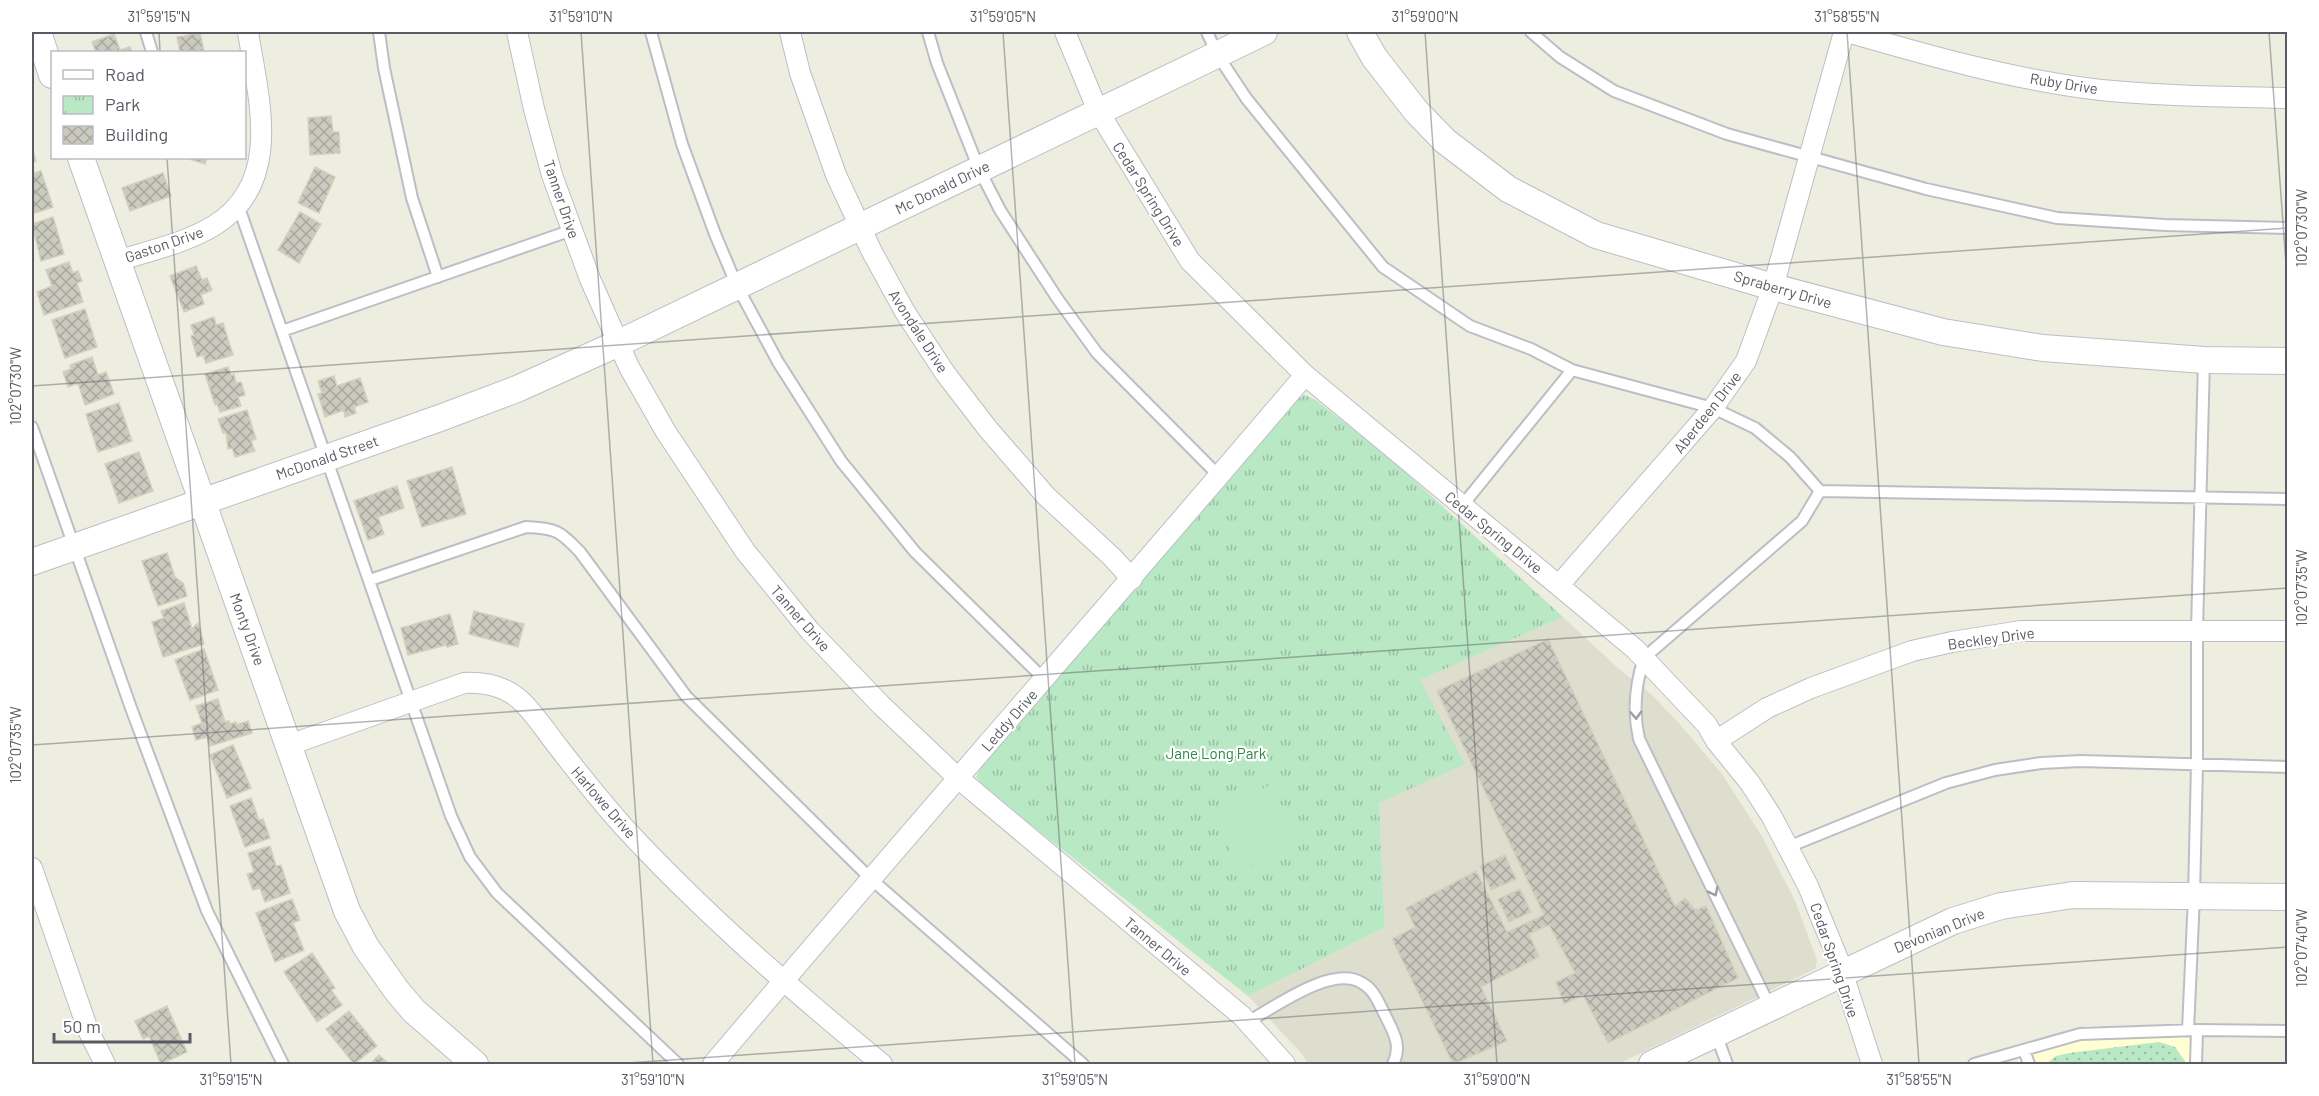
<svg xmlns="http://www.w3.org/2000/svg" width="2319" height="1096" viewBox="0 0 2319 1096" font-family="Barlow,sans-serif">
<defs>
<pattern id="grass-dots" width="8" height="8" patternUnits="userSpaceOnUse" patternTransform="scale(1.5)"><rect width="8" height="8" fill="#b9e8c4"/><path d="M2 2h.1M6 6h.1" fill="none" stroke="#99bfa3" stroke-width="1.8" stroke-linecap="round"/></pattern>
<pattern id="park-tufts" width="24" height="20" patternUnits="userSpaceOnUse" patternTransform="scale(1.5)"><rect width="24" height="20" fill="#b9e8c4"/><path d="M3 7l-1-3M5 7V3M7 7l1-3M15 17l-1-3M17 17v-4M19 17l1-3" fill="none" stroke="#99bfa3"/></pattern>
<pattern id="building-cross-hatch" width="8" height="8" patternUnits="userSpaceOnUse" patternTransform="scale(1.5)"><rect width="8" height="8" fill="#cbcabf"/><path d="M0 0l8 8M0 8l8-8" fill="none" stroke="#a8a79f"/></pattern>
</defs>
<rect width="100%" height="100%" fill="#edeedf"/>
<path fill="#ffffd3" d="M2087 1026 2194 1029 2193 1064H2019L2014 1052Z"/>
<path fill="#dddece" d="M1563 617 1620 670 1652 695 1677 721 1722 774 1763 838 1795 901 1817 960 1815 969 1618 1064H1308L1302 1054 1248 996 1385 927 1379 803 1420 680Z"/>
<path fill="url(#grass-dots)" d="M2159 1042 2175 1047 2187 1064H2046L2056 1056 2069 1053Z"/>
<path fill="url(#park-tufts)" d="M1305 395 1316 400 1392 460 1563 617 1420 680 1465 764 1379 803 1385 927 1248 996 987 790 976 777 983 763 1295 400Z"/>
<path fill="#b9e8c4" d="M1272 784 1298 842 1241 871 1213 814Z"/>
<path fill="url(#building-cross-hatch)" stroke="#d3d1bd" stroke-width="1.5" d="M200 33 204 52H180L177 37Z
M114 34 120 50 130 47 132 52H96L92 42Z
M331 116 333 132H339L340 153 310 155 308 118Z
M32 148 36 161 32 163Z
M186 158H207L205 164Z
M315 167 335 177 319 213 298 203Z
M41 171 53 207 32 214V174Z
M163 173 171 196 130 211 122 188Z
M300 212 321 224 299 263 278 250Z
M53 217 64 254 41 261 32 224Z
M69 262 73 273 78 271 82 281 77 283 83 302 44 315 37 292 52 286 46 270Z
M196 266 202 280 207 278 212 290 201 295 204 304 184 312 170 276Z
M85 309 97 347 65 358 52 320Z
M214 317 216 325 223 323 233 355 206 363 203 355 197 357 191 336 194 335 191 325Z
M92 357 98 375 106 372 114 394 85 405 78 383 68 387 63 372 71 369 70 365Z
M228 367 231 375 234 374 236 383 241 382 245 395 238 397 241 406 220 412 217 404 215 405 205 374Z
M334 376 337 386 360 378 368 402 354 407 356 413 345 417 344 410 325 417 318 394 322 393 318 381Z
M119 403 132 441 98 452 86 414Z
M247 410 256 439 251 441 255 451 235 457 232 448 228 449 226 432 223 433 218 419Z
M139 452 153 491 119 503 105 464Z
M452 467 466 514 422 527 407 481Z
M397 486 404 508 378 517 384 534 368 540 354 501Z
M167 553 175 577 183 583 187 596 158 606 142 561Z
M184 603 192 629 198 623 204 644 163 657 152 622 164 618 161 611Z
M474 611 524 624 518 647 469 634Z
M450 614 458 644 447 647 446 645 408 655 401 628Z
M1548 639 1675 906 1685 898 1695 910 1706 906 1738 978 1608 1043 1583 995 1564 1004 1556 982 1575 973 1549 925 1529 934 1539 957 1481 987 1507 1041 1453 1064 1392 939 1415 927 1406 908 1476 871 1507 932 1544 915 1437 691Z
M204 649 218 690 190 700 175 660Z
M218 699 225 722 229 721 230 724 236 722V725L248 721 252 733 210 746 207 737 196 740 192 727 202 723 196 706Z
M233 745 251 788 227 798 210 755Z
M251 798 259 820 263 819 270 838 245 847 230 806Z
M270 846 276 866 281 865 290 893 265 902 260 888 253 890 247 874 254 872 248 853Z
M1505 855 1516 879 1491 890 1480 866Z
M1520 889 1531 912 1509 922 1498 899Z
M292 899 300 920 293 923 304 950 275 962 256 913Z
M312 953 335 988 331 990 342 1005 317 1022 284 972Z
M167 1006 187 1052 161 1064 149 1036 143 1039 135 1021Z
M349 1011 377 1046 354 1064 326 1029Z
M379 1055 389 1064H370Z"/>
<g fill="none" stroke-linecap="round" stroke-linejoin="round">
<defs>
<path id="service" d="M146 32 152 52
M379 32 384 68 412 198 438 277
M651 32 682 144 715 234 737 286 778 362 841 461 915 552 1044 679
M928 32 937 63 979 169 1000 210 1057 298 1097 353 1219 476
M1207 32 1217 54 1246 98 1383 267 1470 326 1531 349 1572 370 1713 408 1755 428 1790 457 1820 491 2288 499
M1531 32 1560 57 1614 91 1727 134 1926 189 2057 218 2165 225 2288 228
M238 205 451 816 470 857 497 893 678 1064
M282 331 572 230
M32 427 131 708 207 911 283 1064
M1462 506 1572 370
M370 580 526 527C556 528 560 531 580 552L686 696 871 879 1083 1064
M1788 847 1946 783 1995 770 2041 763 2081 761 2288 767
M1770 1007 1639 739C1633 712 1635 685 1644 658L1802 521 1820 491
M1247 1022C1274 1008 1332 964 1362 983 1375 990 1379 1004 1386 1017 1394 1033 1402 1046 1393 1064
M2188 1030 2194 896 2197 764V630L2204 360
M1716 1034 1727 1064
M2024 1050 2029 1064
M1974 1064 2080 1034 2197 1030
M2196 1064 2197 1030 2288 1031"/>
<path id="minor" d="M517 32 534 109 552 175 590 279 629 367 666 432 745 551 810 631 881 705 958 778 1242 1016 1285 1064
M790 32 800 73 836 175 871 250 905 312 945 373 988 429 1046 496 1112 557 1132 579
M1065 32 1098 111 1190 261 1305 375 1635 649 1707 725 1716 741 1750 783 1772 817 1808 886 1838 959 1872 1064
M1847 32C1930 56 2014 80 2101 90 2163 96 2225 97 2288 98
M117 261C149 251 186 243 215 225 284 182 258 97 248 32
M1559 585 1713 408 1746 361 1773 287 1844 32
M1716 741 1767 708 1811 688 1912 651 1952 642 2021 631H2288
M289 745 464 683C485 682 505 687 519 699 534 712 546 732 559 748 579 774 600 800 622 825 702 912 791 989 882 1064
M32 868 88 1030 105 1064
M713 1064C908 833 1109 606 1305 375"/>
<path id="tertiary" d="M38 32 52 75
M1360 32 1374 57 1416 111 1445 141 1508 189 1596 235 1773 287 1943 332 2043 348 2204 360 2288 361
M81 158 347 911 366 947 397 991 414 1011 475 1064
M32 562 440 418 517 389 619 343 1264 32
M1652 1064 1953 921 2001 906 2073 895 2288 897"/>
</defs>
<use href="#service" stroke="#bdbec5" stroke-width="14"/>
<use href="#minor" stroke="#bdbec5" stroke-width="22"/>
<use href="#tertiary" stroke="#bdbec5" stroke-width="28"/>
<use href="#service" stroke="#fff" stroke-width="10"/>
<use href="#minor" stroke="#fff" stroke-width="20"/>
<use href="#tertiary" stroke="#fff" stroke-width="26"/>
</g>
<defs><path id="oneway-chevron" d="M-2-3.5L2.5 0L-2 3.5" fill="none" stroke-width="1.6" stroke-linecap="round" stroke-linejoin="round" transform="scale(1.5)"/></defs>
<g stroke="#9b9da1">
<use href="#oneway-chevron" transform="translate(1636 715) rotate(88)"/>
<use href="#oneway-chevron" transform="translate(1714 892) rotate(64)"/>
</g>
<path fill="none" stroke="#585b63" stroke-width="1.5" stroke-opacity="0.45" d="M159 32 160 52M581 32 653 1064M1003 32 1075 1064M1425 32 1497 1064M1847 32 1919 1064M2269 32 2288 291M167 158 231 1064M32 386 2288 228M32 745 2288 588M614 1064 2288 947"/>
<g text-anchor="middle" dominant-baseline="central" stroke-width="4.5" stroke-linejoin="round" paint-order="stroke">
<g font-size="15" fill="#585b63" stroke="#fff">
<text transform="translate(2064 83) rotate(9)">Ruby Drive</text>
<text transform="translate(942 187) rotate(-26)">Mc Donald Drive</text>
<text transform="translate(1149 194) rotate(58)">Cedar Spring Drive</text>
<text transform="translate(562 199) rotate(71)">Tanner Drive</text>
<text transform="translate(164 244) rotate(-19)">Gaston Drive</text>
<text transform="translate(1783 289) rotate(16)">Spraberry Drive</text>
<text transform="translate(919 331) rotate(57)">Avondale Drive</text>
<text transform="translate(1707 412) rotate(-52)">Aberdeen Drive</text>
<text transform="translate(327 457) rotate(-19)">McDonald Street</text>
<text transform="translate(1494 532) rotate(39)">Cedar Spring Drive</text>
<text transform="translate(801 618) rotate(49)">Tanner Drive</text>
<text transform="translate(248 629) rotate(70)">Monty Drive</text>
<text transform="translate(1991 638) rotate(-8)">Beckley Drive</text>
<text transform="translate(1009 720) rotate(-49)">Leddy Drive</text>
<text transform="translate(604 802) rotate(49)">Harlowe Drive</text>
<text transform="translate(1939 930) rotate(-22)">Devonian Drive</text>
<text transform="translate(1158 946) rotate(40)">Tanner Drive</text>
<text transform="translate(1835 960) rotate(71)">Cedar Spring Drive</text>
</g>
<g font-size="15" fill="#2c8745" stroke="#fff">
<text x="1216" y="753">Jane Long Park</text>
</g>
</g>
<rect width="2319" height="1096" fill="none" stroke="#ffffff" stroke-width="66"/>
<rect x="51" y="51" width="195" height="108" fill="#ffffff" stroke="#bcbdc1" stroke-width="1.5"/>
<rect x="63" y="70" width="30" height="9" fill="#ffffff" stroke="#bcbdc1" stroke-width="1.5"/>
<text x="105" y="81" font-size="18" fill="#585b63">Road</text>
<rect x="63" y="96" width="30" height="18" fill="url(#park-tufts)" stroke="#bcbdc1" stroke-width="1.5"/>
<text x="105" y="111" font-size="18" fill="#585b63">Park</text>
<rect x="63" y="126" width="30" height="18" fill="url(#building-cross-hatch)" stroke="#bcbdc1" stroke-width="1.5"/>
<text x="105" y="141" font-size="18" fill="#585b63">Building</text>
<path d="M54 1033v9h136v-9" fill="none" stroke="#585b63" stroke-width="3"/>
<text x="63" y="1033" font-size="18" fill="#585b63" stroke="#ffffff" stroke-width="4.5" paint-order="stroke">50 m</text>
<rect x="33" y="33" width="2253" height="1030" fill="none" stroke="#585b63" stroke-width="2"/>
<g font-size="15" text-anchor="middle" fill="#585b63">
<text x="159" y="22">31°59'15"N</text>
<text x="581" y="22">31°59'10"N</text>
<text x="1003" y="22">31°59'05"N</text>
<text x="1425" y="22">31°59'00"N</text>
<text x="1847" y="22">31°58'55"N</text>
<text transform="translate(2302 228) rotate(-90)" y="5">102°07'30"W</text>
<text transform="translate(16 386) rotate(-90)" y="5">102°07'30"W</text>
<text transform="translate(2302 588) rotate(-90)" y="5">102°07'35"W</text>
<text transform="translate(16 745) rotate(-90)" y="5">102°07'35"W</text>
<text transform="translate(2302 948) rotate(-90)" y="5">102°07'40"W</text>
<text x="231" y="1085">31°59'15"N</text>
<text x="653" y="1085">31°59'10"N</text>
<text x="1075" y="1085">31°59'05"N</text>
<text x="1497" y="1085">31°59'00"N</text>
<text x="1919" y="1085">31°58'55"N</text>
</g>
</svg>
